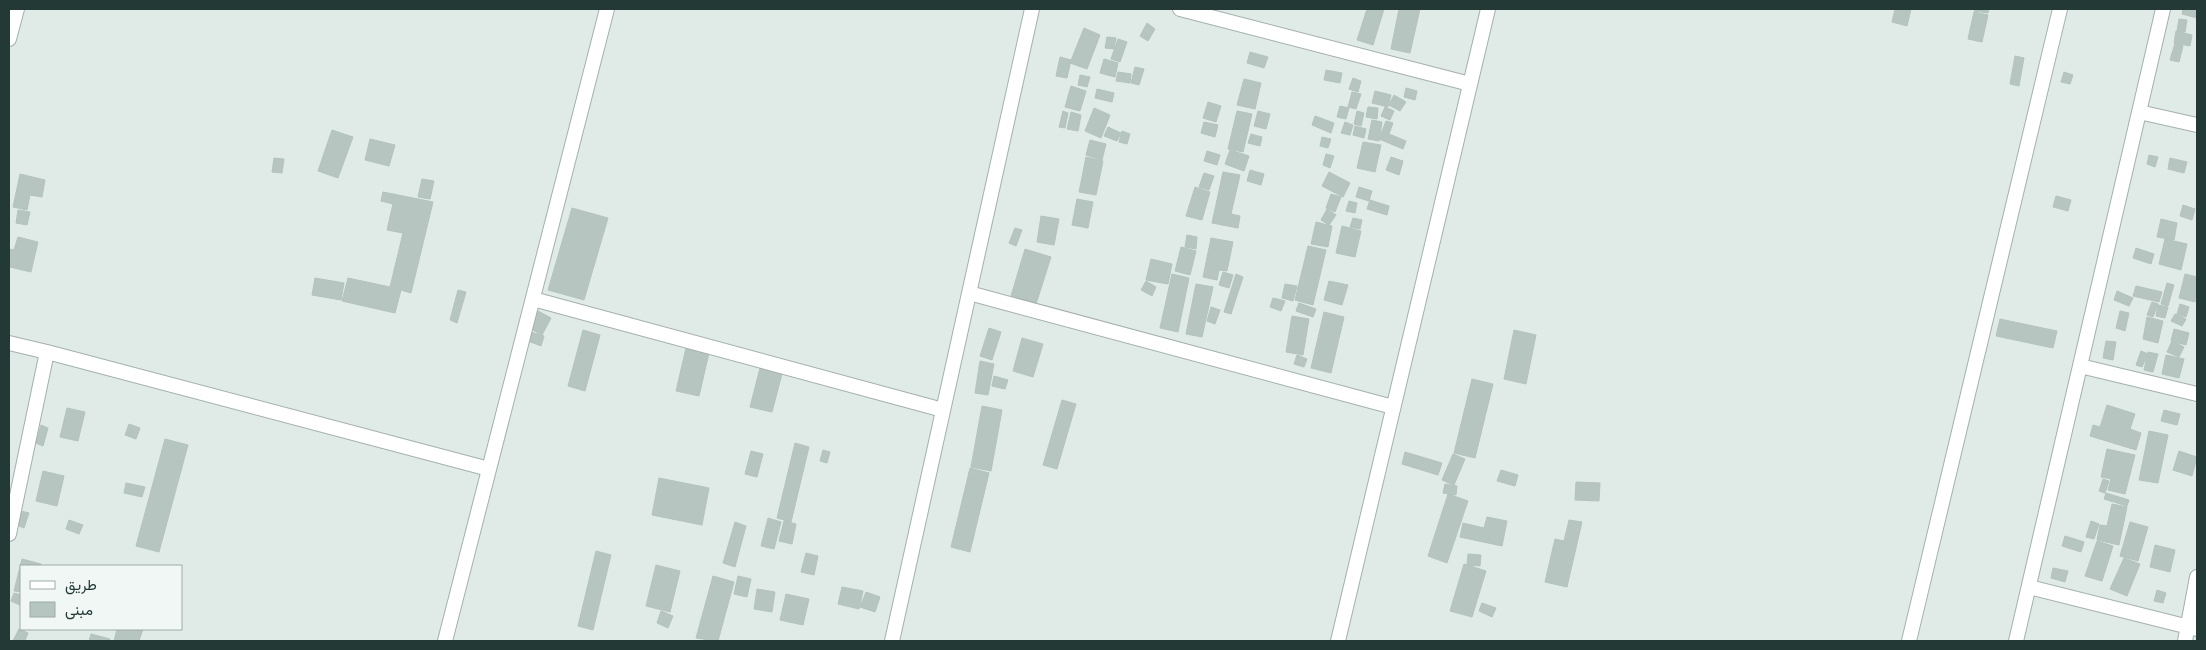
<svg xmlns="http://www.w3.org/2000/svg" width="2206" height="650" viewBox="0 0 2206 650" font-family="Lato,Vazirmatn,sans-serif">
<rect width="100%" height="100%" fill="#e0eae7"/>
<path fill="#b6c5c0" stroke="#b3c3be" d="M1367 9H1384L1373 45 1357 40Z
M1399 9H1420L1410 53 1391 49Z
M1895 9H1911L1907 26 1892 22Z
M1975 9H1989L1988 13 1974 11Z
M2183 9H2197V18L2182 14Z
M1974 12 1988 15 1982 42 1968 39Z
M2179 19 2187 20 2185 32 2177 31Z
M1147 23 1155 29 1148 41 1140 36Z
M1084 28 1100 35 1087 69 1070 63Z
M2176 31 2192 35 2190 46 2174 43Z
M1107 37 1116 38 1114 49 1105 48Z
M1118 39 1127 42 1120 62 1111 59Z
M2175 43 2183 46 2179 62 2170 60Z
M1250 52 1268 57 1264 68 1247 63Z
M2015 56 2024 58 2019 86 2010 84Z
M1060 57 1071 60 1067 78 1056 76Z
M1104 59 1118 63 1115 77 1100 73Z
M1135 67 1144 69 1139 85 1131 83Z
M1326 70 1342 73 1340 83 1324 80Z
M1118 72 1131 74 1130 83 1116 81Z
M2064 72 2073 75 2070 84 2061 82Z
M1080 75 1090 77 1087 87 1078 85Z
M1353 78 1361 81 1358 92 1349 89Z
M1244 79 1261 83 1255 109 1237 105Z
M1071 86 1086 91 1080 111 1065 107Z
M1406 88 1417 91 1415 100 1404 97Z
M1097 89 1114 93 1112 102 1095 98Z
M1375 91 1391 95 1388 107 1372 103Z
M1352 92 1361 94 1356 109 1348 107Z
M1394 95 1406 102 1400 111 1389 105Z
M1208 102 1221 106 1216 122 1203 118Z
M1340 106 1349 108 1346 119 1337 117Z
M1368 107 1378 108 1377 119 1366 117Z
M1385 107 1394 111 1390 120 1381 116Z
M1094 108 1110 115 1101 138 1085 131Z
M1063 111 1068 113 1065 128 1059 127Z
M1237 111 1252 114 1243 152 1228 149Z
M1258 111 1270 114 1266 129 1254 126Z
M1357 111 1364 113 1361 126 1354 124Z
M1071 112 1081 115 1078 131 1067 129Z
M1315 116 1334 123 1331 133 1312 125Z
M1372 120 1382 122 1379 141 1368 139Z
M1386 121 1393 123 1389 134 1406 141 1403 149 1379 139Z
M1204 122 1218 125 1215 137 1201 133Z
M1345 122 1353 125 1350 135 1341 133Z
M1355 126 1366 129 1364 138 1353 135Z
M1108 127 1121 133 1117 141 1104 136Z
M332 130 353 137 338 178 318 171Z
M1122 131 1130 134 1127 144 1119 142Z
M1251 134 1262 137 1260 146 1248 143Z
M1322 137 1331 139 1328 148 1320 146Z
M370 139 395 145 389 166 365 160Z
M1090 140 1106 144 1102 160 1086 155Z
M1363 142 1381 145 1375 172 1357 168Z
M1230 150 1249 156 1244 171 1225 164Z
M1207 151 1220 155 1217 165 1204 161Z
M1326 154 1334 156 1330 168 1323 165Z
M2149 155 2158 157 2155 167 2147 164Z
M1086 157 1103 161 1096 195 1079 192Z
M1391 157 1403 161 1399 175 1386 170Z
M274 158 284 159 282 173 272 172Z
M2170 158 2187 162 2184 173 2168 169Z
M1250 170 1264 174 1261 185 1247 181Z
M1223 172 1240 175 1231 214 1240 216 1238 228 1212 223Z
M1329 172 1350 183 1343 197 1322 186Z
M1204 173 1214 176 1209 190 1199 187Z
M20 174 45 180 42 197 30 195 27 210 13 207Z
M422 179 434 181 430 199 418 197Z
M1195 187 1210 192 1202 220 1186 216Z
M1359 187 1372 191 1369 201 1356 197Z
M383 192 433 202 411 293 401 290 395 313 342 301 348 278 390 287 403 233 387 230 393 204 381 201Z
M1331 194 1341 197 1335 212 1326 208Z
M2056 196 2071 200 2068 211 2053 207Z
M1077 199 1093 202 1088 228 1072 225Z
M1370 200 1389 206 1387 215 1367 209Z
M1349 201 1357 203 1355 213 1346 211Z
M2183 205 2195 209 2192 220 2180 216Z
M572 208 608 218 584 300 548 290Z
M1327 209 1336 215 1329 225 1321 220Z
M18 210 30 212 27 225 16 223Z
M1041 216 1059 219 1054 245 1037 242Z
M1353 218 1362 220 1360 229 1350 227Z
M2161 219 2177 223 2174 240 2157 237Z
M1316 222 1332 226 1328 247 1311 244Z
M1342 226 1361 231 1355 257 1336 253Z
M1015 228 1022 230 1016 246 1009 243Z
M1187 235 1197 237 1196 249 1185 247Z
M18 237 38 242 31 272 10 267 11 262H9V249L14 250Z
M1211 238 1233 242 1227 271 1219 270 1217 280 1203 277Z
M2165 239 2187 244 2181 270 2159 264Z
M1308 246 1326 250 1313 305 1295 300Z
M1181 247 1196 251 1190 275 1175 271Z
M2136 248 2154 254 2151 264 2133 258Z
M1025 249 1051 257 1036 304 1011 296Z
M1151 259 1172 264 1168 284 1146 280Z
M1223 272 1233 275 1229 288 1219 285Z
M1172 274 1189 278 1178 332 1160 328Z
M1236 274 1243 277 1231 314 1224 312Z
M2185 274 2197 277 2195 302 2179 298Z
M315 278 344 283 341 300 312 295Z
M1146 281 1156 287 1152 296 1141 290Z
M1329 281 1348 285 1342 305 1324 300Z
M2167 283 2174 285 2168 306 2161 304Z
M1196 284 1213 287 1202 337 1186 334Z
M1285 284 1297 286 1293 301 1282 298Z
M2136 286 2162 292 2159 302 2133 296Z
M458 290 466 292 457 323 450 320Z
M2117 291 2133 298 2129 306 2114 300Z
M1273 298 1285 301 1281 311 1270 307Z
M2152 302 2158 304 2153 317 2147 315Z
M1299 303 1316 309 1313 317 1296 311Z
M2180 304 2189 307 2186 317 2177 314Z
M2158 305 2168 307 2165 318 2156 316Z
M1211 307 1220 310 1215 324 1207 321Z
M538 311 551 318 542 335 529 328Z
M2120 311 2129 313 2125 331 2116 328Z
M1324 312 1344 317 1331 373 1311 368Z
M2175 314 2186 319 2182 326 2171 321Z
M1292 316 1309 319 1303 355 1286 352Z
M2147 317 2163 321 2158 343 2143 339Z
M2000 319 2057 331 2053 348 1996 336Z
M989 328 1001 332 992 360 980 356Z
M2174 329 2189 333 2186 345 2171 341Z
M583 330 600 335 585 391 568 386Z
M1514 330 1536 335 1526 384 1504 379Z
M531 332 544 336 541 346 528 341Z
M1022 338 1043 344 1033 377 1013 371Z
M2106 341 2116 342 2113 360 2103 358Z
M2172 341 2184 347 2179 357 2167 352Z
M686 348 709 353 699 396 676 391Z
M2141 351 2148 354 2142 367 2136 365Z
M2148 352 2158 354 2153 372 2144 370Z
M1297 355 1307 359 1304 367 1294 364Z
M2166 355 2184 359 2179 378 2162 374Z
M980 361 994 364 988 395 975 393Z
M761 364 783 370 772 412 750 407Z
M994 376 1008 380 1005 389 992 386Z
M1472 379 1493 384 1475 458 1454 453Z
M1062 400 1076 404 1057 469 1043 465Z
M2107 405 2135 414 2130 429 2141 433 2136 450 2090 436 2093 425 2100 427Z
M982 406 1002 410 991 471 971 467Z
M67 408 85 412 78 441 60 437Z
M2164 410 2180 414 2177 425 2161 421Z
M129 424 140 428 136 439 125 435Z
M41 425 48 428 43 446 36 443Z
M2149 431 2168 435 2158 483 2139 480Z
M165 439 188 445 159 552 136 546Z
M795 443 809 447 791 522 777 518Z
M2107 449 2135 455 2125 494 2108 490 2111 479 2101 477Z
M823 450 830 452 827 463 820 461Z
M751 451 763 454 757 477 745 474Z
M2179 451 2197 457 2192 476 2173 470Z
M1405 452 1442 463 1438 475 1402 464Z
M1453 454 1465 459 1454 485 1442 480Z
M970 468 989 473 970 552 951 547Z
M1501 470 1518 475 1515 486 1497 481Z
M43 471 64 476 57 506 36 501Z
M659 478 709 488 702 525 652 515Z
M2103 479 2109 481 2105 493 2099 491Z
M1576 482 1600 483 1599 501 1575 500Z
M126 483 145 487 142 497 124 493Z
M1445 484 1457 486 1456 495 1443 493Z
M2106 493 2129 500 2127 506 2104 499Z
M1448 494 1468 501 1447 563 1428 556Z
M2112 504 2127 507 2119 545 2097 540 2100 525 2107 526Z
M21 511 29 513 24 528 17 525Z
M1487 517 1507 521 1502 546 1460 537 1463 523 1484 528Z
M768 518 781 522 774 549 761 546Z
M69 520 83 525 79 534 66 529Z
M1569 520 1582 522 1567 587 1545 582 1555 539 1564 541Z
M784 521 796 524 792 544 779 541Z
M2091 521 2099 524 2094 539 2086 537Z
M735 522 746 526 735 567 723 563Z
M2130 522 2148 527 2138 561 2120 556Z
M2065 536 2084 542 2081 552 2062 546Z
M2097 541 2113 546 2102 581 2085 576Z
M2155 545 2175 550 2170 572 2150 567Z
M596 551 611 555 593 630 578 626Z
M806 553 818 556 814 575 801 572Z
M1468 554 1481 555 1480 566 1467 565Z
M2124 558 2140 564 2127 596 2110 589Z
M22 559 41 564V566H21V592L14 591Z
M1464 564 1486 571 1472 617 1450 611Z
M656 565 680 571 670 612 646 606Z
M2053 568 2068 571 2065 582 2051 578Z
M713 576 734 582 718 641 696 638Z
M738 576 751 579 747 597 734 594Z
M842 587 863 591 859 609 838 604Z
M757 589 775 592 772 612 754 609Z
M2157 590 2166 593 2163 603 2154 601Z
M866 592 880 597 875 612 860 607Z
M14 593 21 595 20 605 11 601Z
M786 594 809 599 803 625 780 620Z
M1482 603 1496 608 1492 617 1479 611Z
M661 611 673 616 668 628 657 623Z
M19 629 28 633 25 641H13Z
M117 629H143L139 641H114Z
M91 634 110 639 109 641H89Z"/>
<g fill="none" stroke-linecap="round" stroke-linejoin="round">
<defs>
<path id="minor" d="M1180 9 1470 84
M9 39 17 9
M2139 112 2197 125
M969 293 1393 407
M533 299 943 410
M9 343 47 352 9 534
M47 352 489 469
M2080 366 2197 394
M2029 587 2197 629
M445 641 607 9
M892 641 1032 9
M1338 641 1488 9
M1909 641 2060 9
M2016 641 2163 9
M2185 641 2197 577"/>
</defs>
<use href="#minor" stroke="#a3b1ae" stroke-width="16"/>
<use href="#minor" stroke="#fff" stroke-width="14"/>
</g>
<rect width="2206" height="650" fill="none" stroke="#223936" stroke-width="20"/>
<rect x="20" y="565" width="162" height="65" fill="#f0f7f4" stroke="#9eaba8"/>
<rect x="30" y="581" width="25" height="8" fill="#ffffff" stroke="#9eaba8"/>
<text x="65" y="590" font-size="15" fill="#223936">طريق</text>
<rect x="30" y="602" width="25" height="15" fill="#b6c5c0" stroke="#9eaba8"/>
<text x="65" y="615" font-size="15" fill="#223936">مبنى</text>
</svg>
